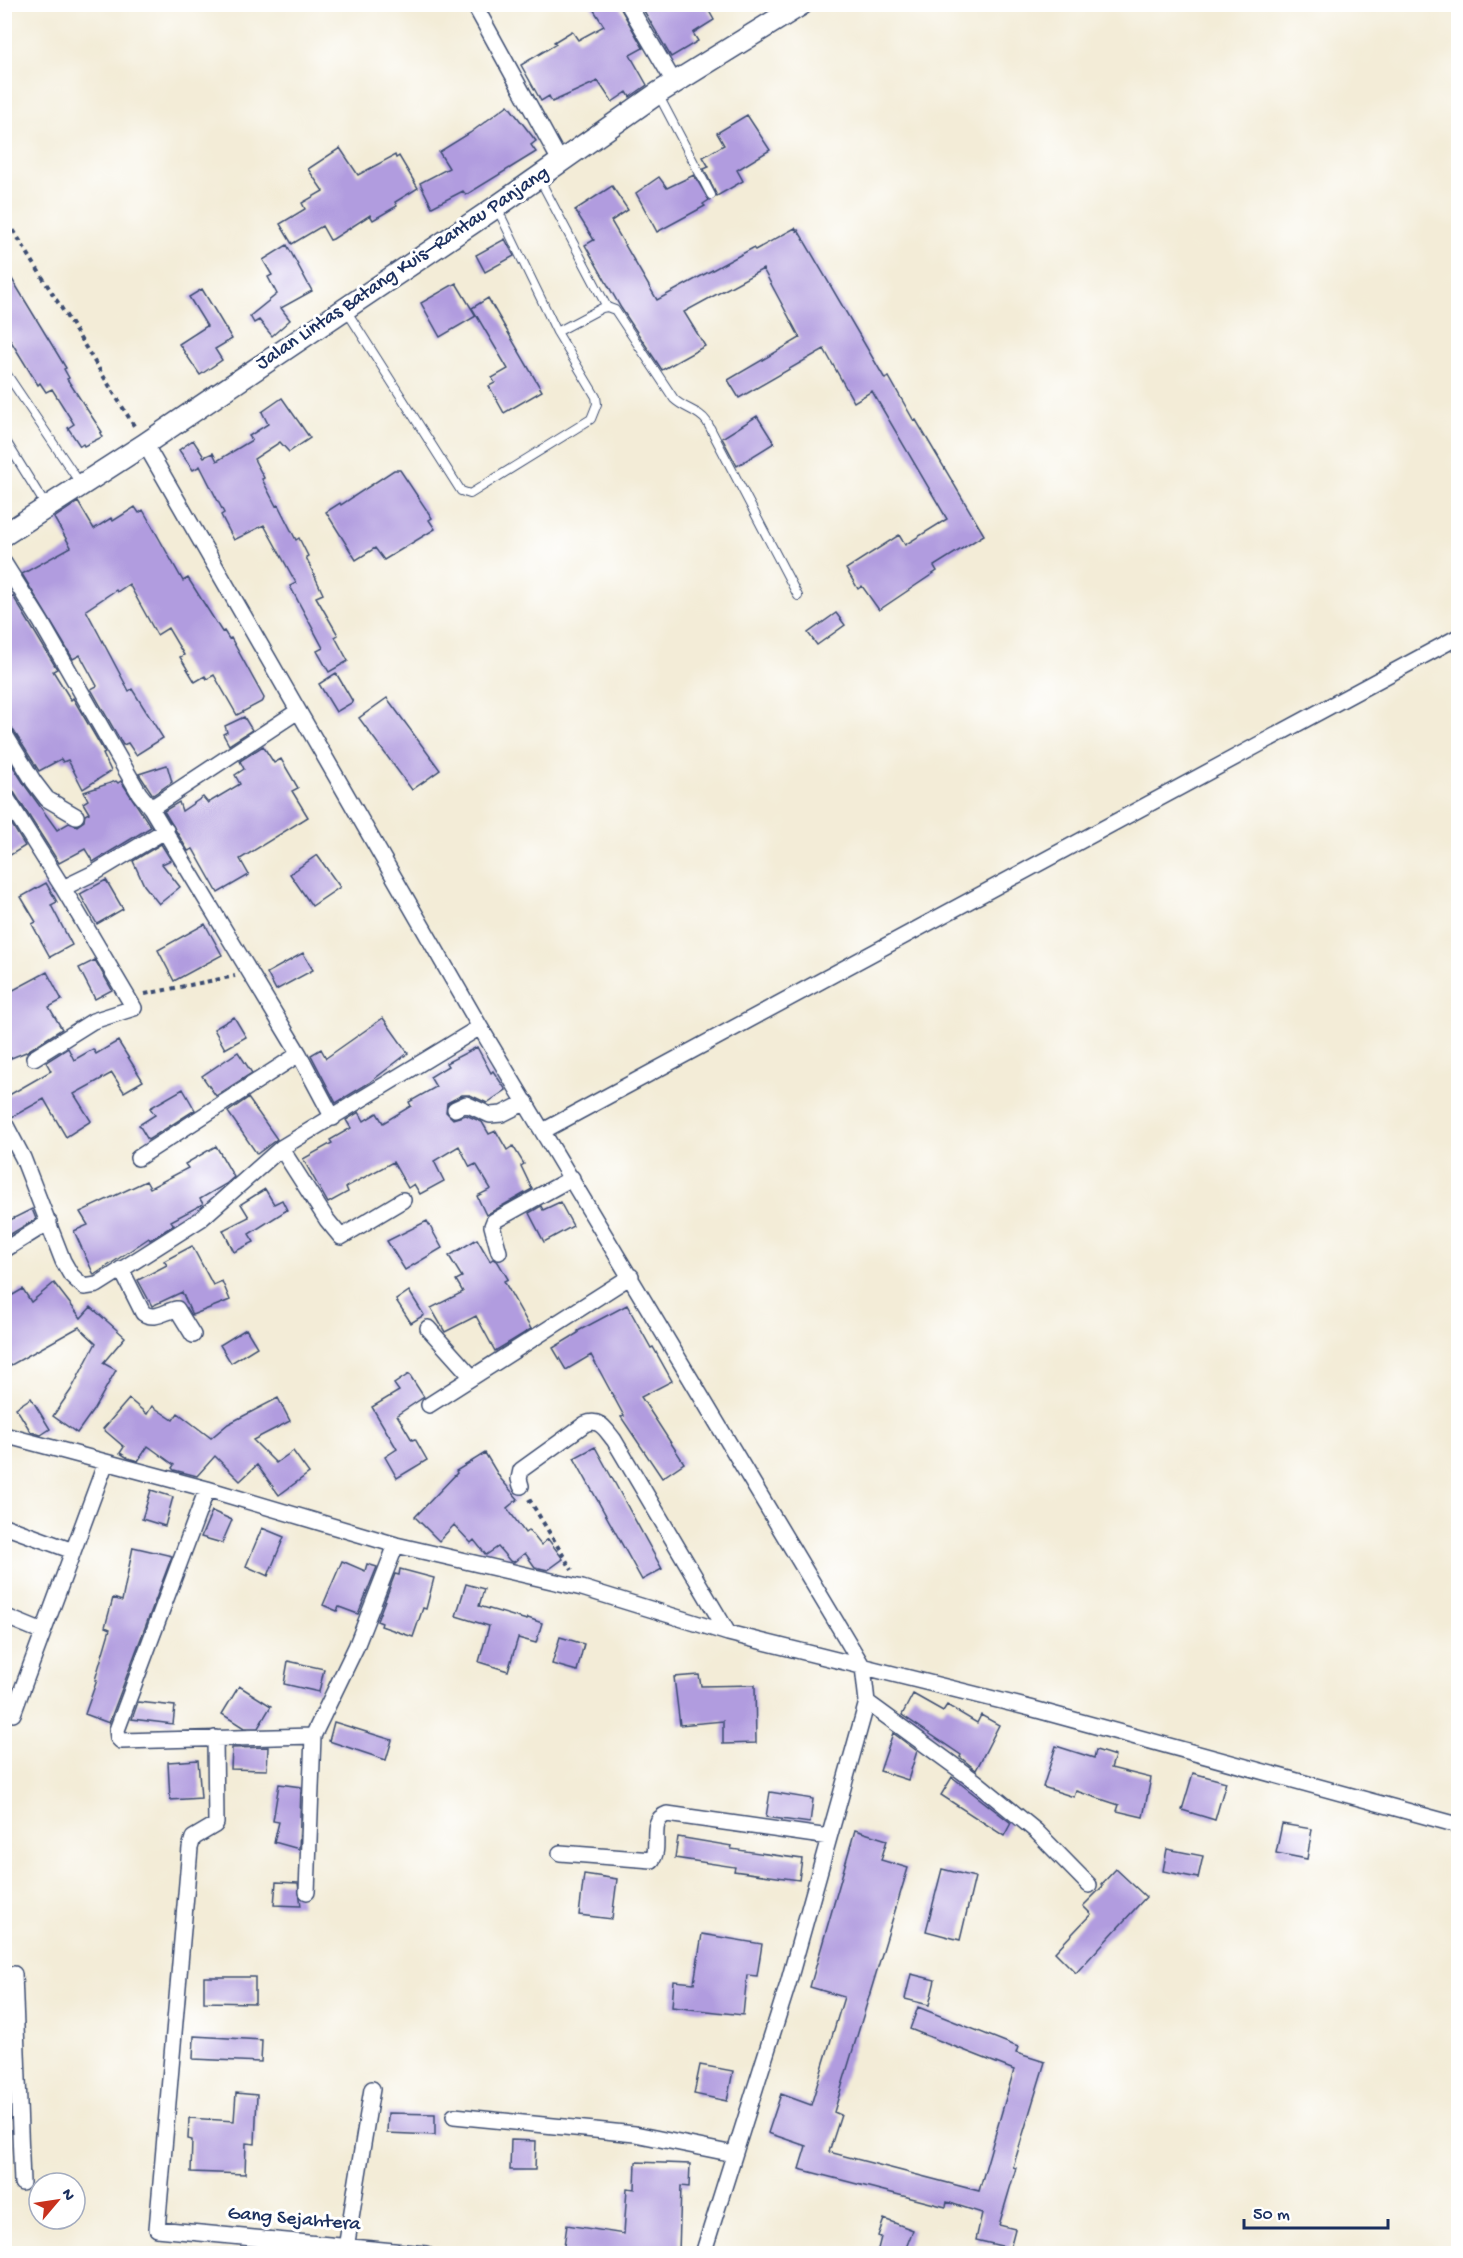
<svg xmlns="http://www.w3.org/2000/svg" width="1463" height="2258" viewBox="0 0 1463 2258" font-family="'Gochi Hand',sans-serif">
<rect width="100%" height="100%" fill="#fff"/>
<filter id="ink" filterUnits="userSpaceOnUse"><feTurbulence type="fractalNoise" baseFrequency=".0167" numOctaves="2"/><feDisplacementMap in="SourceGraphic" scale="12" xChannelSelector="R" yChannelSelector="G"/><feConvolveMatrix kernelMatrix="1 2 1 2 8 2 1 2 1" color-interpolation-filters="sRGB"/></filter>
<filter id="wash" filterUnits="userSpaceOnUse"><feTurbulence type="fractalNoise" baseFrequency=".008" numOctaves="4" result="noise"/><feDisplacementMap in="SourceGraphic" scale="24" xChannelSelector="R" yChannelSelector="G"/><feGaussianBlur stdDeviation="1.35" result="paint"/><feColorMatrix in="noise" values="0 0 0 0 0 0 0 0 0 0 0 0 0 0 0 0 0 1.4 0 .05"/><feComposite in="paint" operator="in"/></filter>
<g filter="url(#wash)">
<rect width="100%" height="100%" fill="#f3ecd7"/>
<g id="blocks">
<path fill="#b19cdf" d="M590 4H618L643 48 630 55 647 85 630 97 627 92 612 102 598 81 552 102 549 96 541 101 521 65 556 44 554 42 572 31 578 40 604 26Z
M640 4H705L714 20 693 33 698 41 671 57Z
M508 105 536 141 531 145 536 152 466 195 463 191 432 207 420 183 449 168 439 152 470 133Z
M747 115 770 150 737 170 743 181 717 196 704 169 709 167 703 157 724 145 717 133Z
M340 148 358 175 395 155 396 158 399 156 418 188 395 202 397 206 373 220 370 215 333 239 330 240 322 226 292 244 280 224 305 209 302 203 323 191 308 169Z
M694 175 709 200 703 204 705 206 657 232 636 193 659 177 667 188Z
M612 186 628 210 611 221 657 300 753 248 755 250 795 228 797 231 798 230 885 379 889 377 914 421 916 420 984 535 934 566 937 571 879 610 862 586 858 589 846 569 899 535 905 545 947 519 872 391 854 402 824 349 739 398 728 380 800 338 763 269 684 312 705 346 662 370 621 308 585 245 594 240 575 210Z
M505 239 514 256 485 272 476 255Z
M287 245 312 291 281 308 290 320 272 336 259 320 254 323 250 316 277 294 268 277 272 275 263 260Z
M4 266 66 368 64 369 69 378 67 379 102 432 100 433 102 437 84 446 83 444 80 446 68 428 74 424 52 389 46 392 40 383 38 385 4 330Z
M456 283 476 316 440 337 421 303Z
M202 289 232 339 215 349 222 360 200 375 179 344 207 326 189 297Z
M488 298 542 391 504 413 489 386 495 383 492 378 508 369 472 308Z
M282 398 310 438 289 452 280 442 254 459 264 478 262 479 276 506 278 505 296 540 299 538 308 556 306 557 323 594 316 597 338 635 335 637 348 661 329 672 317 651 323 648 290 586 296 583 264 525 234 540 221 515 224 513 200 466 193 470 179 450 193 440 204 457 213 453 217 461 252 440 249 436 268 424 262 412Z
M757 416 774 443 737 466 722 438Z
M394 470H400L432 518 429 520 435 529 384 560 375 548 356 560 326 512 340 503 341 505Z
M78 502 94 529 111 518 113 521 135 507 139 513 143 510 183 581 188 578 222 632 224 631 229 639 231 638 264 698 263 701 237 715 214 675 207 679 205 676 195 682 180 657 184 655 168 628 157 635 129 584 117 592 116 590 86 610 129 691 132 689 163 738 136 755 128 743 123 745 91 689 97 686 80 655 73 659 22 574 71 547 54 518Z
M13 596 57 669 53 671 71 700 73 698 105 753 103 754 111 771 83 789 68 760 63 762 61 759 39 771 12 728 4 723V601Z
M836 613 845 625 817 645 808 633Z
M336 673 353 702 336 712 319 684Z
M387 698 440 770 412 790 359 718Z
M244 717 252 730 229 745 223 734 227 732 225 726Z
M263 746 274 763 281 759 298 788 292 791 308 817 240 859 249 875 218 893 193 849 188 851 164 811 179 802 182 811 203 797 208 803 240 784 235 775 244 769 240 761Z
M4 752 26 787 57 830 69 823 77 826 84 821 85 815 89 813 83 803 88 800 84 792 116 781 118 783 121 781 151 827 93 862 85 849 59 863 12 789 4 784Z
M167 765 172 782 153 795 139 774Z
M11 823 25 846 4 859V827Z
M161 844 171 860 162 864 180 887 159 904 144 885 133 861Z
M317 855 340 887 312 906 290 874Z
M106 880 123 909 97 924 80 894Z
M46 883 57 902 51 905 72 945 50 957 32 924 36 922 21 897Z
M205 924 222 955 174 981 158 950Z
M303 953 313 970 276 990 267 973Z
M95 960 112 990 95 999 79 968Z
M47 972 62 1000 49 1007 62 1029 26 1052 4 1061V995Z
M234 1017 246 1037 225 1049 214 1029Z
M383 1018 408 1053 369 1083 336 1103 311 1055 321 1049 326 1058Z
M118 1041 143 1081 124 1092 112 1073 74 1094 91 1121 66 1137 44 1099 12 1117 4 1104V1098L51 1071 46 1062 68 1048 74 1060 93 1049 96 1054Z
M477 1047 491 1073 493 1071 506 1090 487 1103 470 1095H462L447 1103 446 1112 453 1119 466 1115 482 1122 489 1134 496 1131 507 1150 513 1146 524 1164 521 1166 532 1189 486 1215 477 1196 491 1189 476 1164 470 1167 459 1146 434 1161 444 1181 420 1194 414 1184 408 1188 393 1162 346 1187 348 1192 328 1203 303 1159 332 1143 330 1140 351 1128 346 1120 359 1112 364 1121 377 1113 383 1123 411 1106 409 1102 436 1087 430 1077 448 1066 446 1063Z
M238 1052 252 1073 216 1096 202 1076Z
M183 1089 195 1110 148 1140 139 1125 155 1115 150 1108Z
M248 1098 277 1139 257 1154 228 1112Z
M216 1146 234 1177 226 1184 200 1199 203 1204 171 1221 174 1225 150 1240 149 1238 94 1275 74 1231 88 1225 80 1212 146 1181 150 1188 188 1168 185 1164Z
M265 1189 274 1204 282 1200 287 1210 249 1234 254 1242 234 1252 223 1230 249 1217 241 1204Z
M560 1202 573 1226 544 1242 529 1213 541 1206 543 1210Z
M32 1209 36 1219 4 1238V1223Z
M427 1221 442 1248 405 1270 387 1241Z
M477 1239 490 1261 493 1259 498 1262 508 1279 504 1281 531 1329 495 1351 476 1316 445 1332 431 1308 463 1292 456 1280 462 1277 449 1256Z
M192 1246 213 1285 222 1281 230 1300 192 1315 182 1292 152 1306 138 1280 167 1265 164 1261Z
M54 1283 81 1318 91 1307 125 1337 103 1363 116 1370 94 1409 77 1433 53 1416 71 1390 96 1343 79 1327 4 1369V1300L23 1289 31 1302Z
M409 1291 424 1315 411 1323 396 1300Z
M627 1305 651 1348 653 1347 672 1381 641 1397 684 1463 662 1478 621 1417 624 1416 591 1355 566 1370 553 1348 578 1333V1331Z
M246 1329 257 1347 231 1363 220 1345Z
M409 1374 424 1397 397 1415 412 1440 415 1439 427 1460 397 1478 385 1457 397 1449 372 1407 399 1391 394 1384Z
M31 1398 50 1429 41 1435 31 1432 16 1408Z
M278 1398 290 1421 253 1440 276 1463 293 1451 309 1473 279 1495 257 1465 240 1481 215 1456 197 1476 174 1470 172 1468 174 1465 148 1446 138 1461 128 1458 120 1453 124 1447 103 1429 129 1399 147 1414 152 1406 173 1420 178 1413 211 1438 228 1424Z
M595 1447 662 1569 642 1580 574 1458Z
M485 1453 500 1478 518 1499 507 1508 525 1533 529 1530 541 1545 548 1539 563 1559 548 1570 535 1567 525 1553 514 1562 510 1561 498 1547 486 1555 474 1540 471 1543 454 1525 439 1541 415 1517 457 1473 456 1471Z
M151 1490 173 1497 165 1526 142 1519Z
M212 1511 232 1520 222 1543 201 1537Z
M262 1528 284 1537 268 1576 246 1566Z
M133 1547 172 1556 109 1723 85 1714 97 1680H95L110 1629 105 1627 113 1598 122 1601Z
M342 1561 365 1571 367 1564 377 1567 358 1614 339 1607 337 1611 323 1605Z
M400 1569 434 1578 426 1609 423 1608 413 1637 381 1626 382 1623 377 1621 395 1574 399 1575Z
M466 1584 484 1589 479 1606 527 1620 528 1618 542 1623 536 1643 518 1638 508 1671 479 1662 489 1626 456 1616Z
M560 1637 584 1644 577 1671 552 1664Z
M288 1661 324 1669 319 1692 284 1684Z
M699 1675 701 1686 755 1685 756 1743 723 1744V1721L680 1725 674 1677Z
M239 1686 271 1706 258 1728H244L222 1714Z
M913 1694 943 1711 947 1705 977 1723 981 1715 999 1725 976 1770 960 1757 961 1755 902 1715Z
M138 1702 175 1706 173 1724 132 1719Z
M334 1722 392 1740 386 1760 329 1741Z
M893 1733 917 1751 908 1780 880 1771Z
M1056 1746 1094 1758 1096 1750 1115 1756 1111 1768 1151 1778 1143 1817 1117 1811 1119 1805 1076 1791 1074 1797 1043 1787Z
M268 1747 267 1770 231 1769 232 1748Z
M198 1760 201 1798 170 1800 168 1762Z
M1193 1773 1226 1782 1215 1820 1182 1810Z
M952 1777 1011 1823 1004 1836 941 1795Z
M279 1784 301 1787 299 1849 274 1842 279 1822 273 1821Z
M770 1792 813 1799 810 1823 766 1817Z
M1282 1824 1312 1829 1307 1859 1276 1853Z
M855 1830 887 1840 881 1860 908 1868 834 2112 841 2115 829 2152 979 2191 1014 2070 910 2029 918 2007 1018 2047 1016 2053 1045 2062 1013 2167 1016 2168 999 2225 1015 2229 1010 2248 976 2240 982 2213 947 2202 946 2207 799 2169 806 2146 768 2133 781 2094 811 2105 844 1997 810 1987Z
M678 1837 732 1846 731 1849 802 1859 799 1880 734 1871 735 1867 675 1858Z
M1167 1849 1203 1856 1198 1878 1163 1871Z
M942 1869 975 1877 960 1940 926 1931Z
M1116 1869 1146 1897 1076 1973 1055 1952 1091 1914 1083 1906 1103 1886 1102 1884Z
M584 1874 617 1879 612 1919 579 1915Z
M276 1882 298 1883 301 1906 274 1905Z
M702 1934 762 1944 757 1976 747 1975 743 2015 672 2007 674 1981 694 1983Z
M911 1974 935 1980 929 2005 905 1999Z
M204 1977H255V2003L204 2002Z
M194 2036 262 2040 261 2062 193 2059Z
M700 2065 733 2071 727 2101 694 2094Z
M236 2093 257 2095 255 2144 246 2143 245 2174 191 2172 192 2140 188 2139 189 2118 234 2121Z
M388 2113 435 2114V2135L387 2133Z
M511 2140 536 2141 535 2170H510Z
M636 2162 690 2164 689 2187 681 2186 679 2253H563L567 2225 624 2234 627 2188 635 2189Z
M884 2219 913 2230 904 2253H877L881 2237 878 2236Z"/>
</g>
</g>
<g filter="url(#ink)">
<use href="#blocks" fill-opacity="0" stroke="#3b4b70" stroke-width="1.5"/>
<g fill="none" stroke-linecap="round" stroke-linejoin="round">
<defs>
<path id="lane" d="M658 94 711 195
M539 178 607 307
M346 310 461 491 470 494 591 419 597 404 596 397 557 332 497 208
M557 332 602 308 607 307 615 310 674 399C684 409 699 410 707 422L798 596
M4 370 80 483
M4 438 46 506"/>
<path id="street" d="M474 4 560 161
M628 4 674 82
M145 444 480 1027 863 1667 867 1702 788 1984 703 2254
M4 563 41 622 139 793 151 808
M298 711 151 808 299 1054 333 1118
M4 733 34 782 47 799 76 816
M4 794 63 888 134 1008 93 1021 34 1058
M63 888 96 872 166 830
M455 1109 466 1104 490 1115 502 1114 526 1102
M4 1122 23 1158 63 1261 71 1275 84 1287 97 1285 201 1219 281 1148 480 1027
M543 1131 1458 637
M281 1148 327 1220 341 1237 403 1200
M138 1158 299 1054
M4 1250 49 1222
M499 1252 492 1226 494 1221 572 1178
M121 1269 143 1313C155 1321 165 1311 177 1309L193 1335
M428 1328 471 1376
M429 1405 631 1276
M4 1435 207 1489 396 1545 582 1588 728 1633 1030 1708 1458 1825
M521 1486 519 1479 521 1470 585 1424C600 1418 605 1429 614 1440L728 1633
M207 1489 117 1730 118 1738 121 1741 313 1736
M4 1526 73 1551
M4 1616 43 1632
M867 1702 975 1781 1036 1831 1089 1885
M4 1711 13 1714 106 1462
M215 1738 216 1823 215 1825 193 1838 190 1848 157 2229 426 2254
M560 1853 652 1860C662 1847 647 1821 667 1814L829 1837
M307 1892 313 1736 356 1647 396 1545
M14 1974 22 2183
M454 2116 635 2134 734 2154
M345 2254 372 2089"/>
<path id="secondary" d="M4 535 145 444 496 207 658 93 802 4"/>
</defs>
<use href="#lane" stroke="#3b4b70" stroke-width="10"/>
<use href="#street" stroke="#3b4b70" stroke-width="18"/>
<use href="#secondary" stroke="#3b4b70" stroke-width="24"/>
<path stroke="#3b4b70" stroke-width="4" stroke-dasharray="4.5 4.5" stroke-linecap="butt" d="M4 215 136 429
M145 994 235 976
M529 1499 572 1570"/>
<use href="#lane" stroke="#fff" stroke-width="8"/>
<use href="#street" stroke="#fff" stroke-width="15"/>
<use href="#secondary" stroke="#fff" stroke-width="21"/>
</g>
</g>
<g text-anchor="middle" dominant-baseline="central" stroke-width="6" stroke-linejoin="round" paint-order="stroke">
<g font-size="20" fill="#1b2f5e" stroke="#fff">
<text transform="translate(403 269) rotate(-34)">Jalan Lintas Batang Kuis–Rantau Panjang</text>
<text transform="translate(294 2220) rotate(5)">Gang Sejahtera</text>
</g>
</g>
<rect width="1463" height="2258" fill="none" stroke="#fff" stroke-width="24"/>
<g transform="translate(57 2201) rotate(61)"><circle r="28" fill="#ffffff" stroke="#a4acbf" stroke-width="1.5"/>
<path d="M0-4.5L10 22L0 15L-10 22Z" fill="#c8321e"/>
<text y="-9" font-size="16" font-weight="bold" text-anchor="middle" fill="#1b2f5e">N</text>
</g>
<path d="M1244 2219v9h144v-9" fill="none" stroke="#1b2f5e" stroke-width="3"/>
<text x="1253" y="2219" font-size="18" fill="#1b2f5e" stroke="#ffffff" stroke-width="4.5" paint-order="stroke">50 m</text>
</svg>
